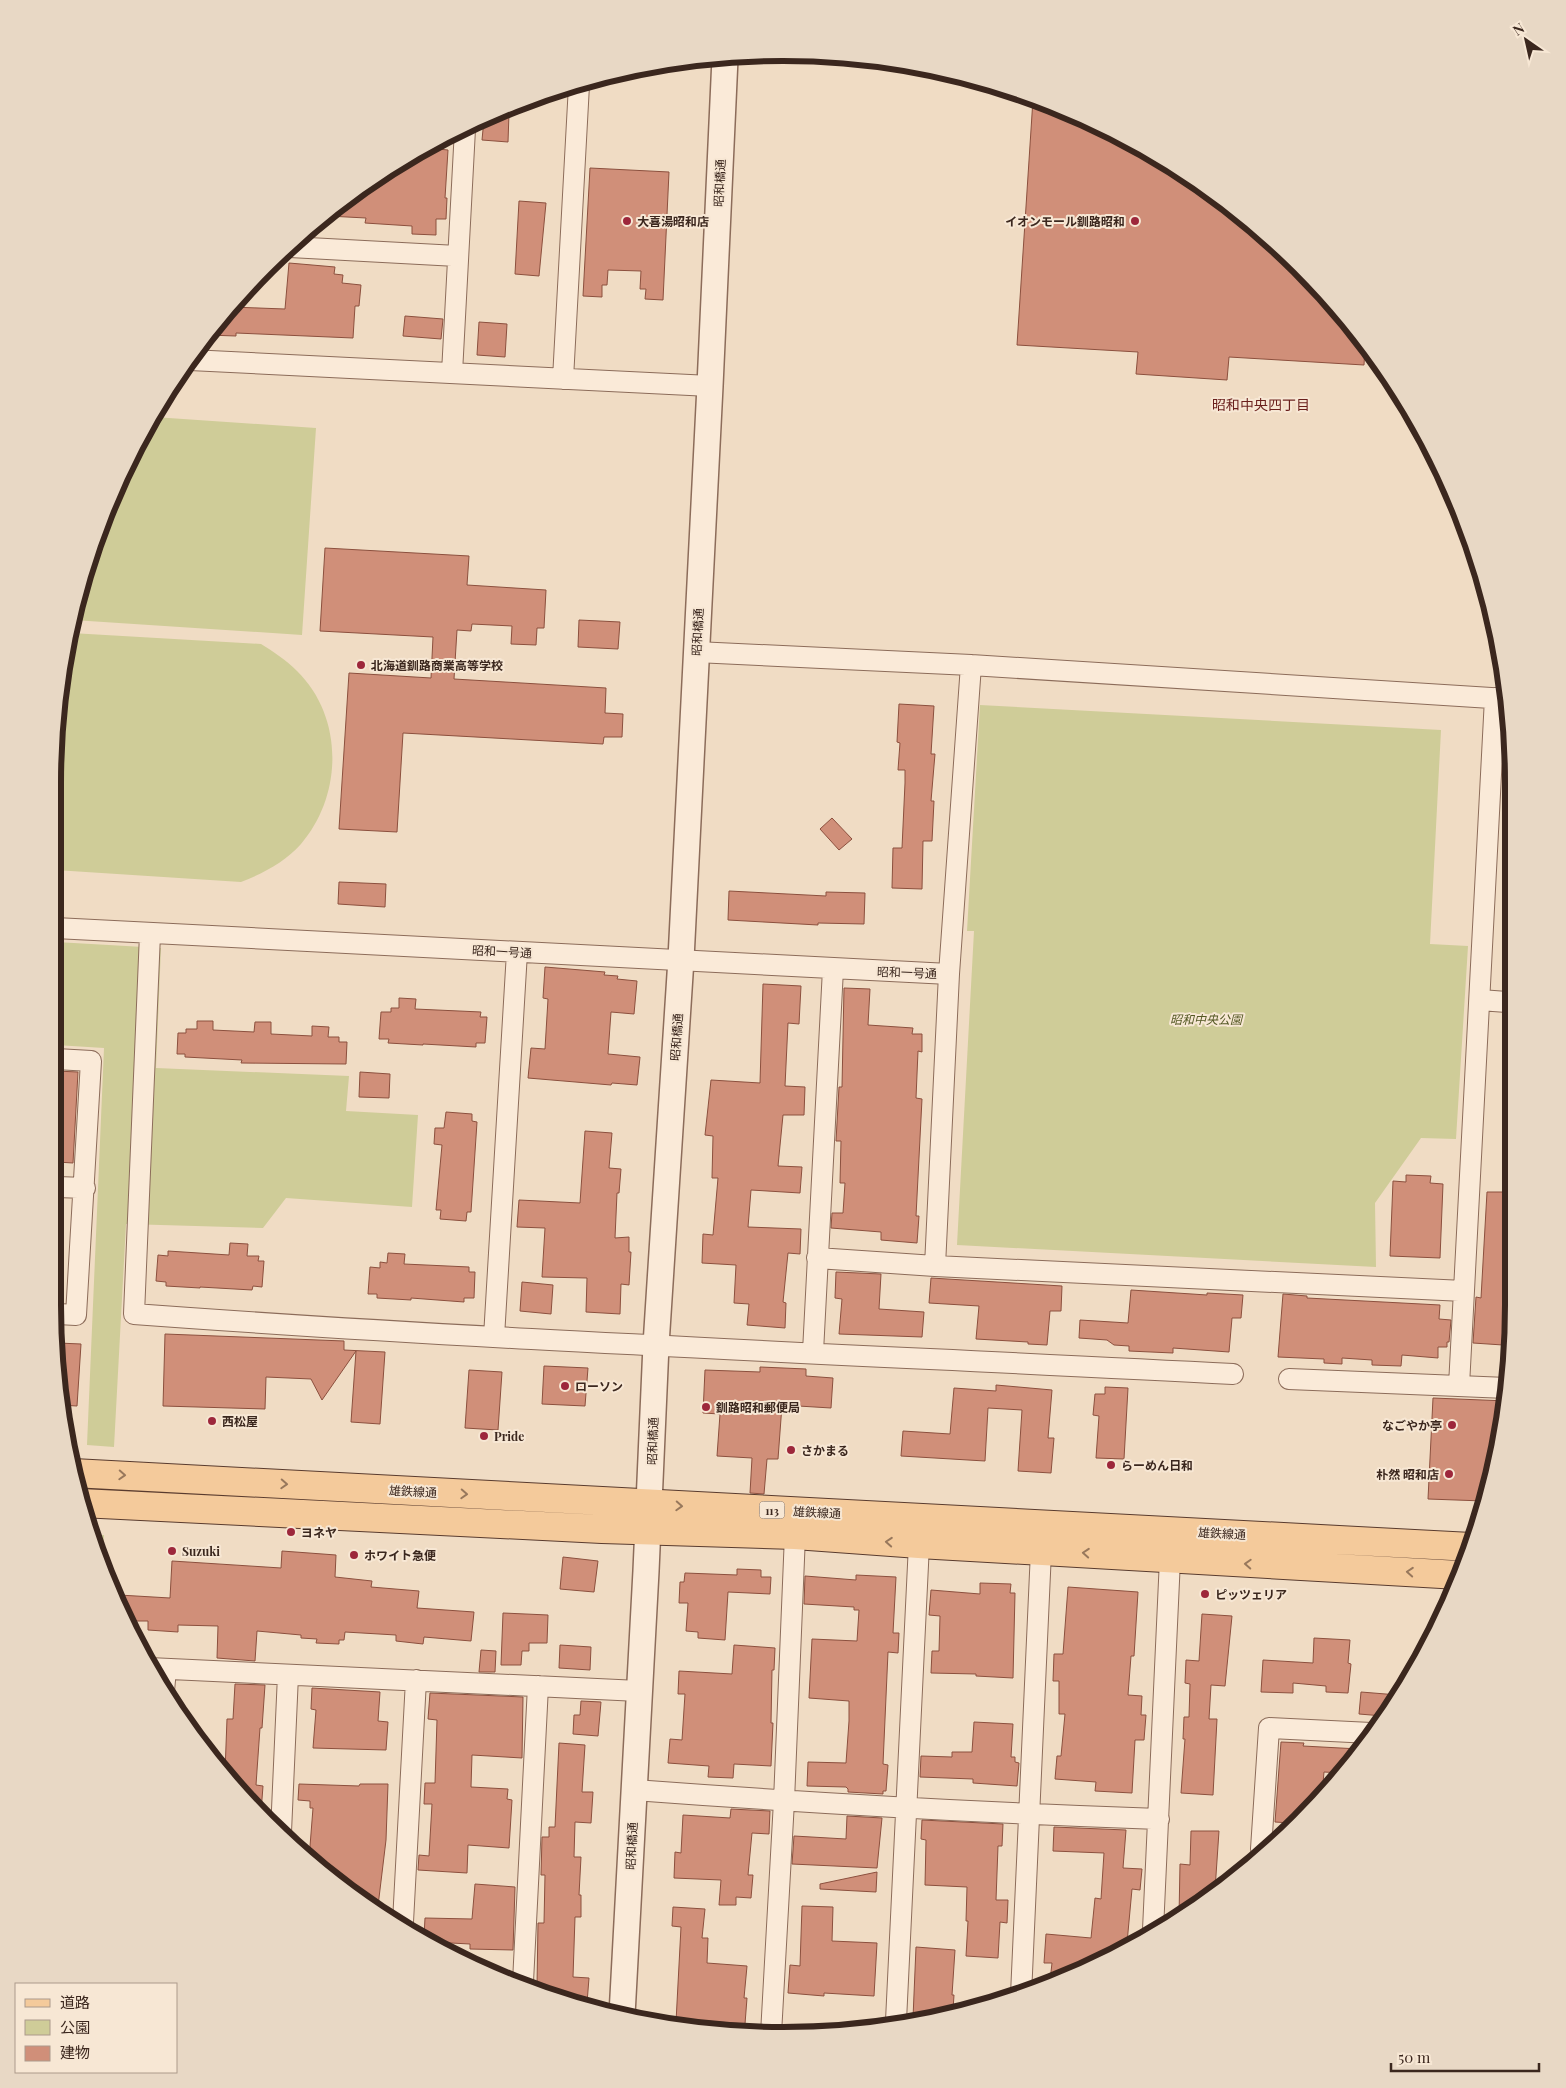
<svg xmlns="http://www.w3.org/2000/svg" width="1566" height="2088" viewBox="0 0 1566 2088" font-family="'Playfair Display','Noto Sans JP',serif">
<rect width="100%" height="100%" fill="#f0dcc4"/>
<path fill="#cfcc98" d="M154 417 316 428 302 635 73 620 77 594 128 460Z
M71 633 261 644C274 652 286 660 297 671 344 717 343 795 301 844 285 862 264 873 241 882L55 870 54 736Z
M980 705 1441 730 1430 944 1468 946 1456 1139 1421 1138 1375 1203 1376 1267 957 1245 974 931H967Z
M56 942 161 948 156 1068 349 1076 346 1111 418 1115 412 1207 286 1198 263 1228 126 1224 114 1447 87 1445 104 1048 56 1045Z
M94 1535H104L103 1555Z"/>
<path fill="#d08f79" stroke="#8c503e" d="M1033 99 1062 108 1189 175 1299 266 1365 347 1364 365 1229 357 1227 380 1136 374 1138 352 1017 345Z
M497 112 509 113 508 142 482 140 484 119Z
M428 148 448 150 445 198H447L446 219H436V235L412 234V226L365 223 366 218 328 216 377 176Z
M590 168 669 172 663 300 645 299 646 289H640L641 271 608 270 607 285H602V297L583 296Z
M519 201 546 203 539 276 515 274Z
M289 263 335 267 334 274 343 275 342 283 361 285 359 306H355L353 338 236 333V336L207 335 231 307 285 309Z
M405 316 443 319 441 339 403 336Z
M479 322 507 324 505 357 477 355Z
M325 548 469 556 467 585 546 590 544 628H537L536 645 511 644 512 626 472 624 471 631 457 630 454 679 606 688 605 713 623 714 622 737H604L603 744 403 733 397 832 339 829 349 673 431 678 433 637 320 631Z
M579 620 620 622 618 649 578 647Z
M899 704 934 706 931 754H935L931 801H934L932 841H923L922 889 892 888 893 848H902L905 783V770H898L900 743 897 742Z
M832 818 852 839 839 850 820 829Z
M339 882 386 884 385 907 338 904Z
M729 891 826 896V892L865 893 864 924 818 923V925L728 920Z
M545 967 605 972 604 975 618 976 617 979 637 981 634 1014 611 1012 608 1054 640 1057 637 1085 612 1083 611 1085 528 1078 531 1048 545 1049 548 999 543 998Z
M763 984 801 986 799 1024 788 1023 785 1086 805 1087 804 1115H783L778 1166 802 1167 800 1193 751 1190 748 1227 801 1229 800 1254 788 1253 783 1302 786 1303 785 1328 747 1325 749 1304 734 1303 736 1265 702 1263 703 1234 713 1235 718 1178H712L713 1136 705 1135 711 1080 760 1083Z
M844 988 870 989 868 1025 913 1028 912 1034H922V1052L918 1051 916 1098 922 1099 916 1216H919L917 1243 881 1240V1232L831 1228 832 1213H843L845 1183H840L841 1141H836L839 1087H842Z
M399 998 416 999 415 1009 481 1012 480 1017H487L485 1043H476V1047L423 1044V1045L388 1043 389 1039H379L381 1012H391V1008H399Z
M197 1021H213V1030L254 1032 255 1022H271V1034L312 1036V1026L329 1027 328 1037H339V1042H347L346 1064 241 1063 242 1060 185 1057V1054H177L178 1033H186V1029H197Z
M56 1071 78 1072 73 1163 57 1162Z
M360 1072 390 1074 389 1098 359 1097Z
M446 1112 472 1114V1121L477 1122 471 1212H467L466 1221 440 1219 441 1210H436L442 1145 434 1144 435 1128H444Z
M585 1131 612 1133 609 1168 621 1169 619 1193H617L615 1238 629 1237V1252H631L629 1285 621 1284 620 1314 586 1312 587 1278 542 1277 545 1228 517 1227 519 1200 580 1203Z
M1406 1175 1431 1176 1430 1183 1443 1184 1440 1258 1390 1256 1393 1181 1406 1182Z
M1487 1192H1507V1293L1503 1345 1473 1343 1476 1297 1481 1298Z
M230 1243 248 1244 247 1256H259L258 1261H264L262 1287 253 1286 252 1290 200 1287V1288L166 1286V1282L156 1281 158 1255 168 1256V1251L229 1255Z
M388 1253 405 1254 404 1264 469 1267V1272H475L474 1298H464V1302L411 1298V1300L377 1298V1294H368L370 1267 380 1268V1262L387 1263Z
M836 1272 881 1274 879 1309 924 1312 922 1337 839 1334 842 1299 835 1298Z
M931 1278 1062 1286 1061 1311H1050L1047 1345 1028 1344V1342L976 1339 979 1306 929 1303Z
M522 1282 553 1285 551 1314 520 1311Z
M1131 1290 1207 1295V1293L1243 1295 1241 1318H1232L1229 1352 1173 1348V1353L1129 1351V1346L1114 1345 1107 1340 1079 1338 1080 1320 1128 1323Z
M1283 1294 1307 1296V1298L1440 1305 1439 1319 1451 1320 1449 1342H1447V1347H1438V1358L1402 1355 1401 1366 1372 1365V1360L1342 1358V1364L1324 1363V1359L1278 1357Z
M165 1334 344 1341V1350L385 1352 380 1424 351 1422 356 1351 322 1400 311 1379 266 1377 265 1409 163 1406Z
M58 1343 81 1344 77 1406 60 1405Z
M544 1366 588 1368 585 1406 542 1404Z
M760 1367 806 1369V1376L833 1378 831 1408 782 1405 778 1459H767L764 1494 750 1493 752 1458 717 1456 720 1414 703 1413 705 1370 760 1372Z
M469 1370 502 1372 498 1430 465 1428Z
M996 1385 1052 1390 1048 1438H1054L1051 1473 1018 1471 1022 1410 988 1408 985 1461 901 1456 903 1431 950 1434 954 1388 996 1391Z
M1105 1387 1128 1388 1124 1459 1096 1458 1099 1416 1093 1415 1095 1394H1105Z
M1433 1398 1507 1401 1484 1501 1428 1499Z
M282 1551 336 1555 335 1577 372 1581 371 1587 419 1591 417 1608 474 1612 471 1641 424 1637 423 1644 396 1641V1635L345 1632 344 1640H339V1644L316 1643 317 1639 301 1638V1635L257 1631 255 1661 217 1658 218 1626 178 1625V1632L148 1630V1621H130L119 1595 170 1598 172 1561 281 1568Z
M563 1557 598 1561 594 1592 560 1589Z
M737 1569 761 1570V1577H771L770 1594 728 1592 725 1640 698 1638V1632L686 1631 688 1603H679L680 1582H684L685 1573 737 1575Z
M856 1575 896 1577 893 1633H899L898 1653 888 1652 883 1764 888 1765 886 1791H883V1794L848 1792V1789L846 1787 807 1786 808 1762 846 1763 849 1721V1701L809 1698 812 1639 857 1641 859 1610H854V1607L804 1604 805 1576 856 1580Z
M980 1583 1011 1584 1010 1593H1015L1013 1678 976 1676V1674L931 1673 932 1651H939L940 1616 929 1615 931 1590 980 1594Z
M1068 1587 1138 1592 1134 1656H1131L1128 1695 1142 1696 1141 1715H1146L1144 1740H1135L1132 1793 1095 1791 1096 1782 1055 1779 1057 1756H1061L1065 1714H1059V1681H1053L1054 1654H1063Z
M503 1613 548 1615 547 1643H529V1651H522L521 1665H501Z
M1202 1614 1232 1616 1225 1686 1211 1685 1209 1719H1217L1213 1795 1181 1793 1185 1739H1183L1184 1717H1189L1190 1684 1185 1683 1186 1660 1199 1661Z
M1314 1638 1350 1640 1348 1663 1351 1664 1348 1693 1326 1692V1686L1293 1683V1693L1261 1692 1263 1660 1313 1663Z
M560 1645 591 1647 590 1670 559 1668Z
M734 1645 775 1648 774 1670H772L771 1723H773L771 1766 734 1764 733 1778 708 1777 709 1766 668 1763 670 1739 682 1740 685 1694H678L679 1671 732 1674Z
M481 1650 496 1651 495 1672H479Z
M235 1684 265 1685 262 1728H260L256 1785 263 1786 261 1812 225 1772 227 1719H233Z
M312 1688 380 1692 378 1721 388 1722 386 1750 313 1748 316 1710 311 1709Z
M1361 1692 1398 1695 1383 1716 1359 1714Z
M430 1693 523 1697 522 1758 472 1755 471 1787 508 1789 507 1799 512 1800 509 1848 468 1845 467 1873 418 1870 419 1855 429 1856 432 1804H424L425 1783H435L437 1720 428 1719Z
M581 1701 601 1702 598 1736 573 1734 574 1715H580Z
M974 1722 1013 1724 1011 1757H1015V1762L1019 1763 1017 1786 973 1783V1779L920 1777 921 1756 952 1757V1752H972Z
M1281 1742 1304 1743 1303 1746 1359 1749 1342 1773 1324 1772 1322 1795 1291 1823 1275 1822Z
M559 1743 585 1745 582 1792H593L591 1823 575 1822 574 1857H581L579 1895H581V1917H575L573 1977 589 1978 587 2003 537 1986 538 1923H544L545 1875H541L542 1837H549V1827H555Z
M299 1784 359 1786 360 1784H388L386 1840 378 1906 309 1859 313 1808H310V1801L298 1800Z
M731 1809 770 1811 769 1834 752 1833 748 1875H753L751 1898 736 1897V1905H719L721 1880 674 1878 675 1852 681 1853 683 1815 730 1818Z
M847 1816 882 1818 877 1868 792 1864 794 1836 846 1839Z
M922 1820 1003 1824 1002 1846H998L996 1900H1008L1007 1923 1000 1922 998 1958 966 1956 968 1921H966L967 1887 925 1885 926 1840 921 1839Z
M1054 1827 1126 1830 1123 1868 1142 1869 1140 1890 1132 1889 1127 1943 1050 1981 1052 1963H1044L1046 1934 1091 1938 1095 1898 1101 1899 1104 1853 1053 1851Z
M1191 1831H1219L1215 1890 1189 1912 1179 1917 1180 1864 1190 1865Z
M877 1872 876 1892 820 1889V1884Z
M475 1884 515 1887 513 1950 470 1949V1944L432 1942 424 1936 425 1918 472 1919Z
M802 1906 833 1907 832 1941 877 1943 874 1996 824 1993V1996L788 1993 790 1965 800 1966Z
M673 1907 705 1909 702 1938H708L707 1963 747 1966 744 1998H747L745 2024 707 2021V2023L676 2022 681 1927 672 1926Z
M916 1947 955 1950 952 1995H954L953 2010 913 2018Z"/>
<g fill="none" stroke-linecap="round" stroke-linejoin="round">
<defs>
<path id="minor" d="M290 247 457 256
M190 360 710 386
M452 373 465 129
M563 379 579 85
M696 652 971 665 1507 699
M55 928 949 974
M150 934 134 1314C500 1341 866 1355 1233 1374
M1480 1000 1507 1002
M56 1059 91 1061 76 1315 58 1314
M57 1187 85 1188
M817 1258 935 1266 1464 1291
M935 1266 949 974 971 665
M494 1337 517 952
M813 1352 833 969
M1289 1379 1507 1388
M1459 1386 1495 698
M149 1668 639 1691
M164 1691 166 1669
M634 1790C809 1803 984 1813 1159 1819
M281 1832 288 1675
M1261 1849 1269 1728 1371 1733
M403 1922 416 1680
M1153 1930 1170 1559
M523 1982 538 1686
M1021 1995 1041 1551
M896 2021 919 1544
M771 2034 784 1801 795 1535"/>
<path id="tertiary" d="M622 2015 646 1571 656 1345 681 959 710 386 725 58"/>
<path id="primary" d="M73 1473 1471 1547
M81 1503 602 1529 795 1535 919 1544 1459 1575"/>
</defs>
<use href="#minor" stroke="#8c6c5a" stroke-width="22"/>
<use href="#tertiary" stroke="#8c6c5a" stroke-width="28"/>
<use href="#primary" stroke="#593b2e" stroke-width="30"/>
<use href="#minor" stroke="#faead8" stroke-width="20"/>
<use href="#tertiary" stroke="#faead8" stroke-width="25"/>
<use href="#primary" stroke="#f4ca9b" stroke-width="28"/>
</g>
<defs><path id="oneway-chevron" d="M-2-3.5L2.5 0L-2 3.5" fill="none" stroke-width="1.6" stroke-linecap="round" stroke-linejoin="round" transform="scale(1.25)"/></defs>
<g stroke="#98785c">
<use href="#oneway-chevron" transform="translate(122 1475) rotate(3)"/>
<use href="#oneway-chevron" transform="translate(284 1484) rotate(3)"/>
<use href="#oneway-chevron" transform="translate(464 1494) rotate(3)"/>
<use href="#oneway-chevron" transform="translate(679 1506) rotate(3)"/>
<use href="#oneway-chevron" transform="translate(889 1542) rotate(-176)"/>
<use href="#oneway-chevron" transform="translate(1086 1553) rotate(-176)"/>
<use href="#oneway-chevron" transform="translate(1248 1564) rotate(-177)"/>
<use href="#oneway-chevron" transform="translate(1410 1572) rotate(-176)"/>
</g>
<g fill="#9d273b" stroke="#f7e7d4" stroke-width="2">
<circle cx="627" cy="221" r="5"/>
<circle cx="1135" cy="221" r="5"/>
<circle cx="361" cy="665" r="5"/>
<circle cx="565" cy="1386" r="5"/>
<circle cx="706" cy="1407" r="5"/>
<circle cx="212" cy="1421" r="5"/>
<circle cx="1452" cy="1425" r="5"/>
<circle cx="484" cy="1436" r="5"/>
<circle cx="791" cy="1450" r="5"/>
<circle cx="1111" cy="1465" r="5"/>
<circle cx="1449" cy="1474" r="5"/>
<circle cx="291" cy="1532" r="5"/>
<circle cx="172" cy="1551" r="5"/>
<circle cx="354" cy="1555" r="5"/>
<circle cx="1205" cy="1594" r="5"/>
</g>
<g text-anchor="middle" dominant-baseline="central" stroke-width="4" stroke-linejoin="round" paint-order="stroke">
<rect fill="#f7e7d4" stroke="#736155" stroke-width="1" x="759.5" y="1501.5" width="25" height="17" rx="4"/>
<g font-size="11" font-weight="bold" fill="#3b271e">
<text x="772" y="1510">113</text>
</g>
<g font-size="12" fill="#3b271e" stroke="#f7e7d4">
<text transform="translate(719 183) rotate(-87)">昭和橋通</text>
<text transform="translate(697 632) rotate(-87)">昭和橋通</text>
<text transform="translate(502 951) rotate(3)">昭和一号通</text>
<text transform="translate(907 972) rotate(2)">昭和一号通</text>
<text transform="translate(676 1037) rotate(-86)">昭和橋通</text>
<text transform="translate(652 1441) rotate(-88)">昭和橋通</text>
<text transform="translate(413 1491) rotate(3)">雄鉄線通</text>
<text transform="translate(817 1512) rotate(3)">雄鉄線通</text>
<text transform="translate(1222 1533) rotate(3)">雄鉄線通</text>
<text transform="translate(631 1846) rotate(-87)">昭和橋通</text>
</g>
<g font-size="12" font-weight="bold" fill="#3b271e" stroke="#f7e7d4" text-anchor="start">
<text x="637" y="221">大喜湯昭和店</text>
<text x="1125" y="221" text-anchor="end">イオンモール釧路昭和</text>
<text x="371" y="665">北海道釧路商業高等学校</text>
<text x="575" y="1386">ローソン</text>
<text x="716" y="1407">釧路昭和郵便局</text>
<text x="222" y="1421">西松屋</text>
<text x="1442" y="1425" text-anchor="end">なごやか亭</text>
<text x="494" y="1436">Pride</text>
<text x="801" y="1450">さかまる</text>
<text x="1121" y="1465">らーめん日和</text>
<text x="1439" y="1474" text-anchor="end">朴然 昭和店</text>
<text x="301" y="1532">ヨネヤ</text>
<text x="182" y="1551">Suzuki</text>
<text x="364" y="1555">ホワイト急便</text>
<text x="1215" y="1594">ピッツェリア</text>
</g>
<g font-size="12" font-style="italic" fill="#545824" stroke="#f7e7d4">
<text x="1206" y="1019">昭和中央公園</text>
</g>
<g font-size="14" fill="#6a1f1c" stroke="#f7e7d4">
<text x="1261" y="404">昭和中央四丁目</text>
</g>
</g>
<path d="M0 0H1566V2088H0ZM783 61H783A722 722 0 0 1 1505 783V1305A722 722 0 0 1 783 2027H783A722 722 0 0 1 61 1305V783A722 722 0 0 1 783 61Z" fill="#e8d8c5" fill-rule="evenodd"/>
<path fill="none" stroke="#3b271e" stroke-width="6" d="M783 61H783A722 722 0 0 1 1505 783V1305A722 722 0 0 1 783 2027H783A722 722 0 0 1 61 1305V783A722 722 0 0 1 783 61Z"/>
<rect x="15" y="1983" width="162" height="90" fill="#f7e7d4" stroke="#ac9a8b"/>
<rect x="25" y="1999" width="25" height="8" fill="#f4ca9b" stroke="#ac9a8b"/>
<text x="60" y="2008" font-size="15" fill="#3b271e">道路</text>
<rect x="25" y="2020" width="25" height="15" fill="#cfcc98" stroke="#ac9a8b"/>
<text x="60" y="2033" font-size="15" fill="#3b271e">公園</text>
<rect x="25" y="2046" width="25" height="15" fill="#d08f79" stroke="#ac9a8b"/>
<text x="60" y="2058" font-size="15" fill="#3b271e">建物</text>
<g transform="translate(1526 40) rotate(326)" stroke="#f7e7d4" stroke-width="4" paint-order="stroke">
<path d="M0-4L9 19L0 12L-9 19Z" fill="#3b271e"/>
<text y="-8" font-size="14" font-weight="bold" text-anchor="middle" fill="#3b271e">N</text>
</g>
<path d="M1391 2063v8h148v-8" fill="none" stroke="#3b271e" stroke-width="2.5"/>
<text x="1398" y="2063" font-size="15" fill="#3b271e" stroke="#f7e7d4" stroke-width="4" paint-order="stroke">50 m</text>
</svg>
